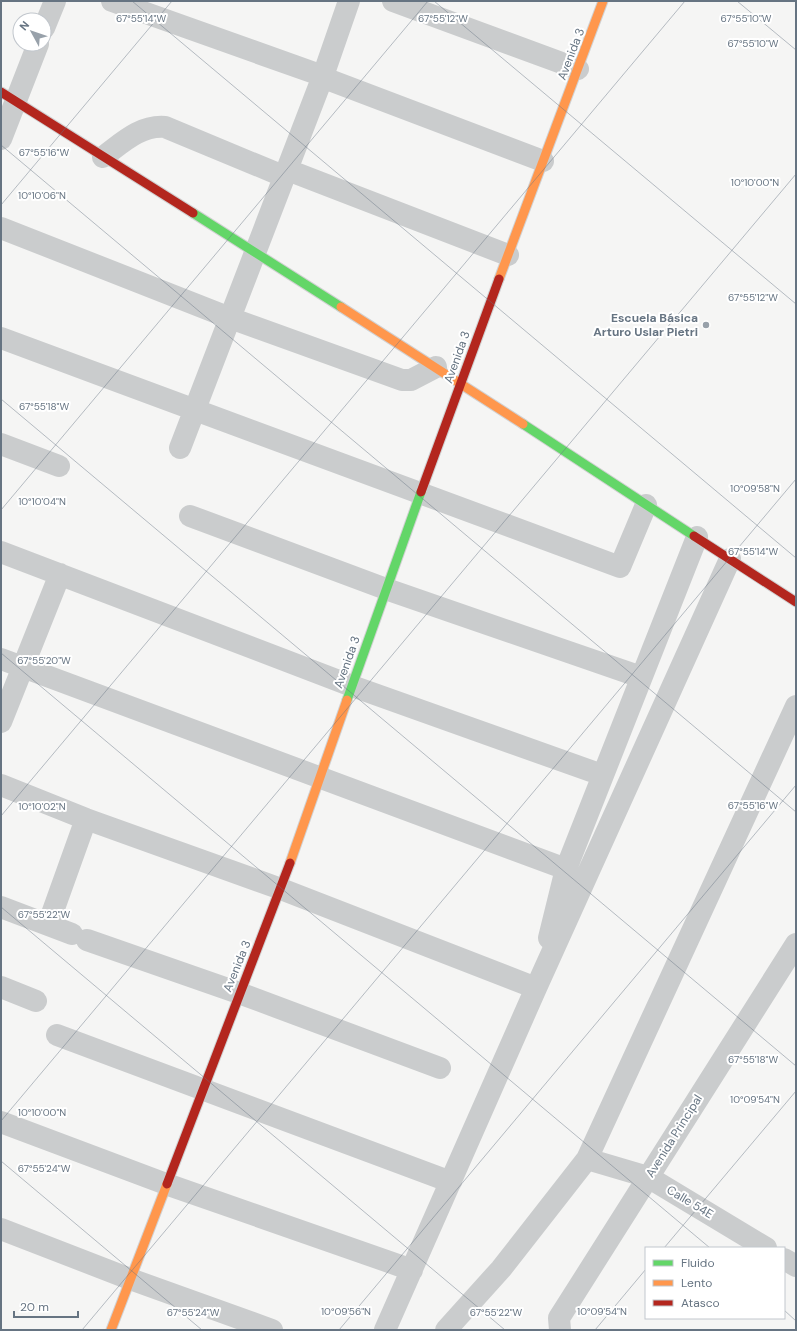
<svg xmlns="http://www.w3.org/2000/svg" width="797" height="1331" viewBox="0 0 797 1331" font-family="'DM Sans',sans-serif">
<rect width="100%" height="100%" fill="#f5f5f4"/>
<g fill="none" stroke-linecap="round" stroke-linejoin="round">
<defs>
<path id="fast" d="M193 213 341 307
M523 424 694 536
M347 700 421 492"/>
<path id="slow" d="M499 279 603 1
M341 307 523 424
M290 863 347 700
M111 1330 167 1184"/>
<path id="jam" d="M1 92 193 213
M421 492 499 279
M694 536 796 602
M167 1184 290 863"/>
</defs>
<use href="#fast" stroke="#d1d1d2" stroke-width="11"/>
<use href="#slow" stroke="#d1d1d2" stroke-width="11"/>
<use href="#jam" stroke="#d1d1d2" stroke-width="11"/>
<path stroke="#cacccd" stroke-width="22" d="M112 1 323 76
M393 1 578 69
M44 28 55 1
M332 81 543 161
M1 139 38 44
M103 157C122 143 140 125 165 127L283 176
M298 174 508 255
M1 228 230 318 402 380H411L436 367
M1 338C207 415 414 489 620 567L646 505
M1 444 59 466
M180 448 323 76 349 1
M190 516 386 589 641 677
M1 552 352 686 602 775
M1 659 566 869
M1 722 60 574
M1 785 86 819 281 889 536 988
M1 907 72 934
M48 925 86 819
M549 938 566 869 697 537
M87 940 239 993 440 1068
M1 987 36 1001
M57 1035 451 1182
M1 1122 166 1184 412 1270
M587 1159 648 1177 766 1248
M1 1229 130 1279 272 1330
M784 1259 796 1266
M385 1330 536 988 730 559
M446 1330 501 1269 587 1159 796 706
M560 1330 559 1318 796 944"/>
<use href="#fast" stroke="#63d668" stroke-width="9"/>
<use href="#slow" stroke="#ff974d" stroke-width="9"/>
<use href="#jam" stroke="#b3261e" stroke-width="9"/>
</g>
<path fill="none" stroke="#667482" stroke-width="1" stroke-opacity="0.45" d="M132 1 796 558M434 1 796 304M737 1 796 50M1 145 796 812M1 205 172 1M1 399 796 1066M1 510 428 1M1 653 710 1248M1 816 685 1M1 907 505 1330M1 1121 796 174M1 1161 202 1330M664 1248 796 1091M784 1310 796 1321M82 1330 796 479M339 1330 796 785M595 1330 646 1269"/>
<circle fill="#98a1aa" stroke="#fff" stroke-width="1.5" cx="706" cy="325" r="4"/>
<g text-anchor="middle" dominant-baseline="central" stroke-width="4" stroke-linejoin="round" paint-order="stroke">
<g font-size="12" fill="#667482" stroke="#fff">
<text transform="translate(571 54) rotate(-69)">Avenida 3</text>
<text transform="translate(457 357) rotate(-70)">Avenida 3</text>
<text transform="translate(347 662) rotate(-70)">Avenida 3</text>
<text transform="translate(237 966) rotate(-68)">Avenida 3</text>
<text transform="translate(674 1136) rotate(-58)">Avenida Principal</text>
<text transform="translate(690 1202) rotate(31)">Calle 54E</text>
</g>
<g font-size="12" font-weight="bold" fill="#667482" stroke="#fff" text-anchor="end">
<text x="698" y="318">Escuela Básica<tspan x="698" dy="14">Arturo Uslar Pietri</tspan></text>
</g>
</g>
<g font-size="10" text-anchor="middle" fill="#667482" stroke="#fff" stroke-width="4" stroke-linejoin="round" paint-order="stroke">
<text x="141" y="22">67°55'14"W</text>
<text x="443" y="22">67°55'12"W</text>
<text x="746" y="22">67°55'10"W</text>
<text x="753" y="47">67°55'10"W</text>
<text x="44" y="156">67°55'16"W</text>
<text x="755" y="186">10°10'00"N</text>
<text x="42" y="199">10°10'06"N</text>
<text x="753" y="301">67°55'12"W</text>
<text x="44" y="410">67°55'18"W</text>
<text x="755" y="492">10°09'58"N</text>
<text x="42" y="505">10°10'04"N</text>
<text x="753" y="555">67°55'14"W</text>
<text x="44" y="664">67°55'20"W</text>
<text x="753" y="809">67°55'16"W</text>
<text x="42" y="810">10°10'02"N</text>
<text x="44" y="918">67°55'22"W</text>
<text x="753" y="1063">67°55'18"W</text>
<text x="755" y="1103">10°09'54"N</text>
<text x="42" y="1116">10°10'00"N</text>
<text x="44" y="1172">67°55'24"W</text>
<text x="346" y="1315">10°09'56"N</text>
<text x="602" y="1315">10°09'54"N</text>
<text x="193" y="1316">67°55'24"W</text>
<text x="496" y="1316">67°55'22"W</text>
</g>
<rect width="797" height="1331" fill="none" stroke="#667482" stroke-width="4"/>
<rect x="645" y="1247" width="140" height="72" fill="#ffffff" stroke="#c2c7cd"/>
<rect x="653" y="1260" width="20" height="6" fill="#63d668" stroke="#c2c7cd"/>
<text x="681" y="1267" font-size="12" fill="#667482">Fluido</text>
<rect x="653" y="1280" width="20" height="6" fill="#ff974d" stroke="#c2c7cd"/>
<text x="681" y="1287" font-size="12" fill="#667482">Lento</text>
<rect x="653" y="1300" width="20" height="6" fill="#b3261e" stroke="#c2c7cd"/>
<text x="681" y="1307" font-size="12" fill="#667482">Atasco</text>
<g transform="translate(32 32) rotate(310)"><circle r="19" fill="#ffffff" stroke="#c2c7cd"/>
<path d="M0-3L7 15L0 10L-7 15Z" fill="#98a1aa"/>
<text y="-6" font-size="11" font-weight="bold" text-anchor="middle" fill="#667482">N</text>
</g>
<path d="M14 1311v6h64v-6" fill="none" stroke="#667482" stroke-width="2"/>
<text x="20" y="1311" font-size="12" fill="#667482" stroke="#ffffff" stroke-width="3" paint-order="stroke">20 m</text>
</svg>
